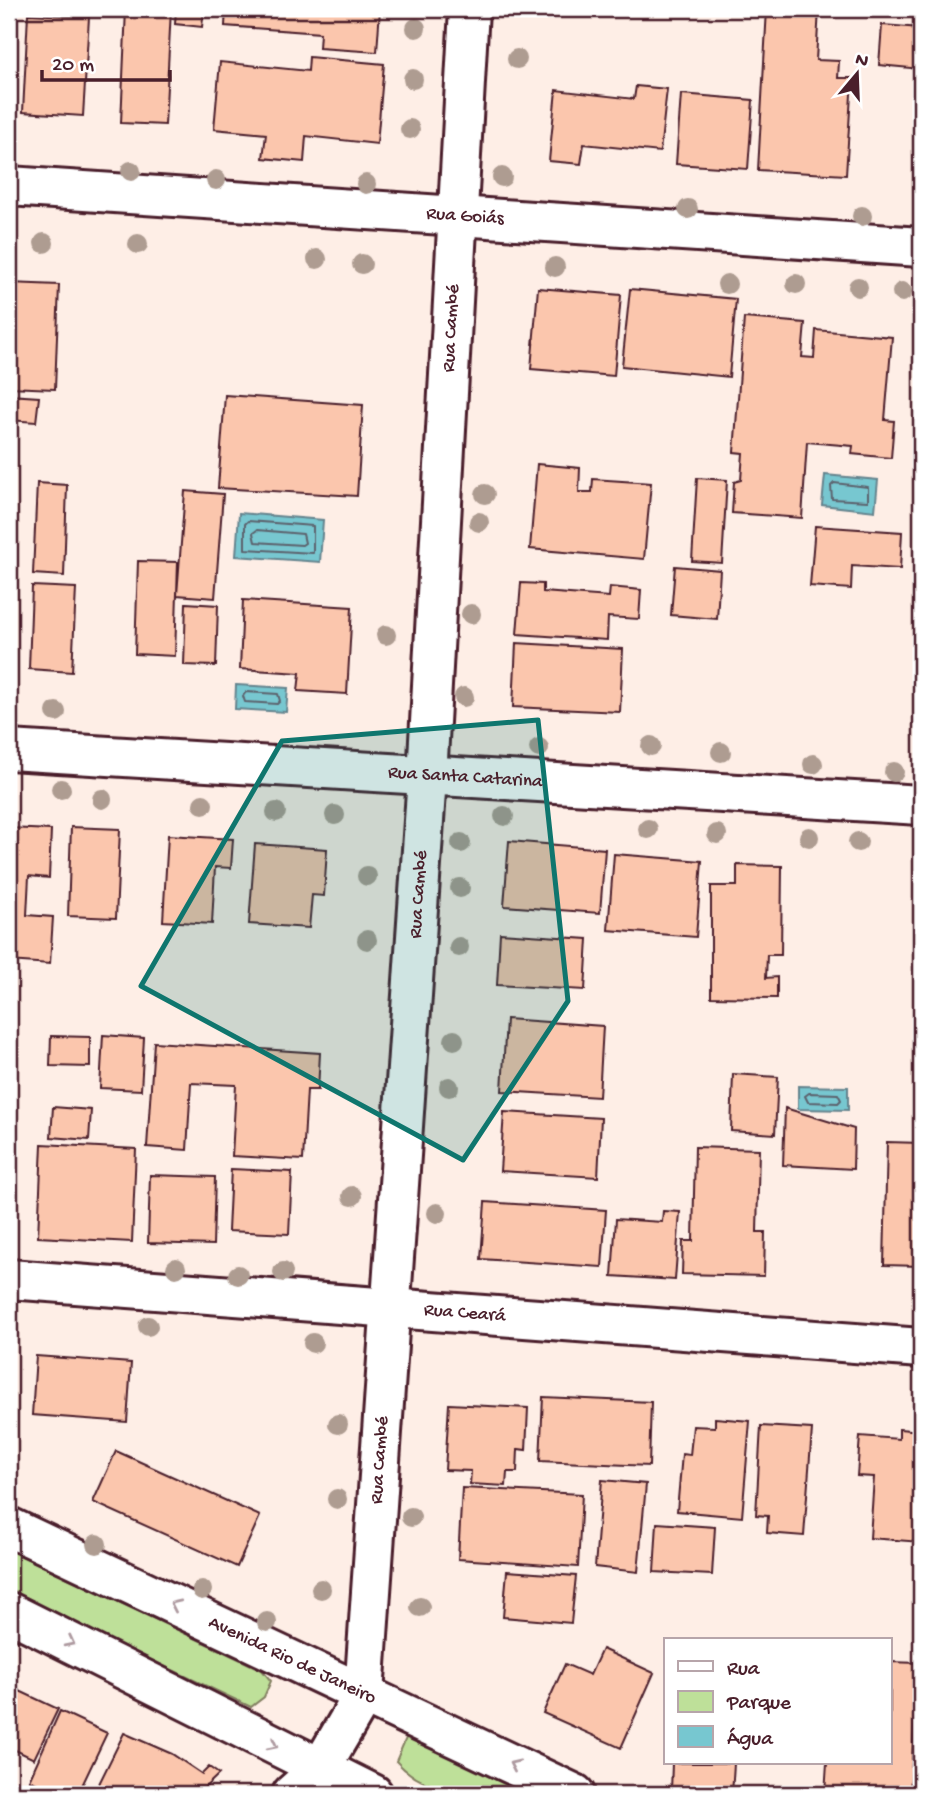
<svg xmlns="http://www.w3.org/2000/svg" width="930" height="1803" viewBox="0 0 930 1803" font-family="'Gochi Hand',sans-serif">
<rect width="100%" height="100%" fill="#feeee6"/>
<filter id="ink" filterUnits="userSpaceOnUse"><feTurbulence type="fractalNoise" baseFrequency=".0143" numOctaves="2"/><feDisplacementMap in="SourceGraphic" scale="14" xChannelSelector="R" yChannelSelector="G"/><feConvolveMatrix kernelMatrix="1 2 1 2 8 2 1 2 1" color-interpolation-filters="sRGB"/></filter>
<g filter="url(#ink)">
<path fill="#bee099" stroke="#848062" stroke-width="2" d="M9 1550 262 1670 271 1681 264 1697 251 1707 9 1593Z
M406 1738H421L535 1794C487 1794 431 1801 396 1761Z"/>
<path fill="#77c7d0" stroke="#65848e" stroke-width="2" d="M825 475 878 480 875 511 822 505Z
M239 513 323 520 320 562 236 556Z
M236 685 288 688 286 712 235 709Z
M798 1086 848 1087V1110L798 1109Z"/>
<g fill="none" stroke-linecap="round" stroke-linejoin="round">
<path stroke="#5c626d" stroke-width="2" d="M834 483 868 487V501L832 499 831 486Z
M248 521 313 526V553L245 549V524Z
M257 530 303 534 305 543 302 545 255 542 253 533Z
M246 692 278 694 280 701 277 704 245 702 243 696Z
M809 1093 838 1094 841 1100 838 1103 808 1102 805 1096Z"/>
</g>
<path fill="#fbc6ad" stroke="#4a1f2b" stroke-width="2" d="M126 9H171L165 125 121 123Z
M176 9H204L202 27 175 24Z
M226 9H380L377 52 319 48 320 33 225 26Z
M767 9H819L816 60 839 61 838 78H852L846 175 758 170Z
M28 14 89 17 83 116 23 112Z
M882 25 921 28V69L879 65Z
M309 57 384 64 377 144 306 136 304 162 263 158 266 134 214 129 220 62 308 71Z
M636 86 667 89 660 152 584 144 581 164 549 161 556 90 634 99Z
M681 94 753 100 748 169 676 164Z
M9 283 59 285 55 389 9 387Z
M538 288 621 295 614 376 531 369Z
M630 289 736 299 729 377 622 366Z
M744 318 805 323 802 357 814 358 816 330 892 337 885 420 894 421 891 458 852 454 853 446 807 442 802 518 732 513 734 482 741 480 743 453 734 452Z
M921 393V479L915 478Z
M9 395 39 397 36 422 9 420Z
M225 395 363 405 357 496 218 488Z
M537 464 580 468 579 492H592L593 479 651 483 644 559 530 549Z
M697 478 727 480 722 563 692 561Z
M37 483 67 485 64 576 33 574Z
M185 491 223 494 215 598 177 595Z
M815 526 902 532 900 569 852 566 851 589 810 586Z
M138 561 178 562 175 656 135 654Z
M675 566 720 570 717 619 671 615Z
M521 583 543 584V592L609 597 610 587 641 590 639 619 608 617 607 640 517 634Z
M32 586 76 588 72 672 29 669Z
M243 600 352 607 347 694 298 691 300 673 240 669Z
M186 603 218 605 216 666 184 665Z
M516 643 623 649 620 712 513 707Z
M71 827 120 829 116 918 68 916Z
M9 828 51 830 49 878 29 876 27 915 53 917 50 964 9 961Z
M168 835 233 839 231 868 215 867 212 924 163 921Z
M509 841 605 849 600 913 504 906Z
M255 844 327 849 324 896 312 895 309 928 249 924Z
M614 854 702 861 696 937 608 930Z
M737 865 782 866 781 955H767L766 978 777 977V998L711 997V886H737Z
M500 933 588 939 585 990 497 985Z
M506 1019 603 1026 599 1097 502 1091Z
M103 1035 144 1038 141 1090 100 1088Z
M51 1036 90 1037V1067L50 1066Z
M154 1042 320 1053 318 1090H307L303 1160 232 1156 236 1085 191 1083 187 1150 147 1147Z
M733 1074 778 1077 775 1134 731 1131Z
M53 1107 91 1110 89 1140 51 1137Z
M785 1108 854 1129 853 1169 783 1165Z
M504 1112 601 1118 598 1177 500 1171Z
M887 1142 921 1143V1266L884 1265Z
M42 1144 136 1149 132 1242 38 1237Z
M695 1147 759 1149 757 1232H765L764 1276 682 1274 683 1241H693Z
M231 1169 292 1172 289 1234 228 1231Z
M150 1175 215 1177 213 1245 148 1243Z
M485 1202 606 1210 602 1267 481 1259Z
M663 1211 680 1212 675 1280 612 1276 616 1219 662 1222Z
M36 1356 131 1363 127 1422 32 1415Z
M543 1397 651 1402 649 1466 540 1461Z
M449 1404 528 1408 526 1450 518 1449 517 1472H507L506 1486 470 1484 471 1471 445 1470Z
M715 1418 750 1421 742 1517 677 1511 682 1454 690 1455 693 1426 715 1427Z
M761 1426 812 1429 804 1536 767 1533 768 1516 756 1515Z
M899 1429 921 1431V1542L870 1538 874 1477 857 1476 860 1436 899 1439Z
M116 1451 260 1516 237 1567 93 1502Z
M602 1480 646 1484 638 1572 595 1567Z
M462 1488 582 1494 578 1567 458 1559Z
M657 1523 715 1527 712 1575 654 1572Z
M507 1571 576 1576 571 1623 503 1617Z
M602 1649 654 1673 621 1748 543 1713 565 1664 590 1675Z
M890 1662 918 1663 910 1794H825L827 1763H890Z
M9 1686 58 1709 34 1759 9 1747Z
M60 1711 107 1733 78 1794H60L29 1780Z
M124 1733 172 1754 202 1774 209 1767 219 1774 198 1794H94Z
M672 1763H734L732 1794 671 1792Z"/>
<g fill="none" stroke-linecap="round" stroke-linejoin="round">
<defs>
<g id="minor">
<path id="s1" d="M9 186 921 247"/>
<path id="s2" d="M9 750 921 805"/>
<path id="s3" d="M9 1279 921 1348"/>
<path id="s4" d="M9 1527 575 1794"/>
<path d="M9 1612 373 1794"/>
<path id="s5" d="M292 1794 320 1769 364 1694 427 777 469 9"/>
</g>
</defs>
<use href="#minor" stroke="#4a1f2b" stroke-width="44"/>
<use href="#minor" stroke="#fff" stroke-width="38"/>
</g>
<g fill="#ae9c91">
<circle cx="416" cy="28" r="10"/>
<circle cx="517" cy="59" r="10"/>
<circle cx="413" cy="79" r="10"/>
<circle cx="410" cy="129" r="10"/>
<circle cx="131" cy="171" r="10"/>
<circle cx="502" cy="177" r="10"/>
<circle cx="216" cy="180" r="10"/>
<circle cx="366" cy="184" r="10"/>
<circle cx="688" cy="209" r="10"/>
<circle cx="862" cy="216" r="10"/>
<circle cx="44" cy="243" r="10"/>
<circle cx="138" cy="244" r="10"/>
<circle cx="317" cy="259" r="10"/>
<circle cx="362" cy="264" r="10"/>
<circle cx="555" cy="267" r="10"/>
<circle cx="727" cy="284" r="10"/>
<circle cx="796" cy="284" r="10"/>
<circle cx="858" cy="287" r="10"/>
<circle cx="902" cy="292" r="10"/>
<circle cx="485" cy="494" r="10"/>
<circle cx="479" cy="522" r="10"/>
<circle cx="471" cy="614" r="10"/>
<circle cx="386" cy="635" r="10"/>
<circle cx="464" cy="697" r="10"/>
<circle cx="56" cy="712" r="10"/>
<circle cx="651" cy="746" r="10"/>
<circle cx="539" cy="748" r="10"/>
<circle cx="721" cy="752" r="10"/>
<circle cx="813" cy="764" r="10"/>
<circle cx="894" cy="772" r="10"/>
<circle cx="61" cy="789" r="10"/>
<circle cx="102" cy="799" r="10"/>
<circle cx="203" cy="804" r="10"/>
<circle cx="276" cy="812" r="10"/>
<circle cx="335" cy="815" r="10"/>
<circle cx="504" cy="816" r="10"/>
<circle cx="648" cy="829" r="10"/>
<circle cx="717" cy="834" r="10"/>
<circle cx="809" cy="837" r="10"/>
<circle cx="858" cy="842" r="10"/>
<circle cx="461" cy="843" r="10"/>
<circle cx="367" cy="876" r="10"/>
<circle cx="460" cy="888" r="10"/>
<circle cx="367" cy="940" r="10"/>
<circle cx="459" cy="947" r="10"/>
<circle cx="454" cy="1040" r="10"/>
<circle cx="449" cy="1087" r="10"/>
<circle cx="352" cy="1196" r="10"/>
<circle cx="437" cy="1213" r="10"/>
<circle cx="176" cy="1268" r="10"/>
<circle cx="283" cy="1272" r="10"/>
<circle cx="238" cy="1275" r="10"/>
<circle cx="148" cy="1326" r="10"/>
<circle cx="313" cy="1343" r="10"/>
<circle cx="338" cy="1424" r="10"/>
<circle cx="337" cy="1499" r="10"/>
<circle cx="411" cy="1517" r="10"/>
<circle cx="97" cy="1544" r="10"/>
<circle cx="321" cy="1589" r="10"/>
<circle cx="202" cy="1590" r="10"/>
<circle cx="420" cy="1607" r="10"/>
<circle cx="267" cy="1622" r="10"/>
</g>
<defs><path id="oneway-chevron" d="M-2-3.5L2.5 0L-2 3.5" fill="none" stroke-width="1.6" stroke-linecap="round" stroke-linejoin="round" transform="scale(1.75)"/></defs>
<g stroke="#ae9aa0">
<use href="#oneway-chevron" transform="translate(175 1605) rotate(-155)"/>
<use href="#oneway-chevron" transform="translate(70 1642) rotate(27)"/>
<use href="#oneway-chevron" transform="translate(273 1745) rotate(27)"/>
<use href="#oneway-chevron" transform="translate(514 1765) rotate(-155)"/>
</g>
</g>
<path fill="#0f766e" fill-opacity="0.2" stroke="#0f766e" stroke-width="5" stroke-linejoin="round" d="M538 720 568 1001 463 1160 141 986 282 741Z"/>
<g text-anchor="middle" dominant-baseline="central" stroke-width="6" stroke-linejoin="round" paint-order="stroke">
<g font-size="19" fill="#4a1f2b" stroke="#fff">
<text stroke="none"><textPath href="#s1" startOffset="457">Rua Goiás</textPath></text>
<text stroke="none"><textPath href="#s5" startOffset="1493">Rua Cambé</textPath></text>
<text stroke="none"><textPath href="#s2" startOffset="457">Rua Santa Catarina</textPath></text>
<text stroke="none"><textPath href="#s5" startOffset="926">Rua Cambé</textPath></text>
<text stroke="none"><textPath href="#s3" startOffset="457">Rua Ceará</textPath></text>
<text stroke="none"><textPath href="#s5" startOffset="359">Rua Cambé</textPath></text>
<text stroke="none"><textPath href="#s4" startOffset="313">Avenida Rio de Janeiro</textPath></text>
</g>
</g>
<rect width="930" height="1803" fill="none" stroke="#fff" stroke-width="35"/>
<rect x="18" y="18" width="895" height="1768" fill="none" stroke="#4a1f2b" stroke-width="2.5" filter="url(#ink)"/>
<rect x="664" y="1638" width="228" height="126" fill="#ffffff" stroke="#b7a5aa" stroke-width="2"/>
<rect x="678" y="1661" width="35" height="10" fill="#ffffff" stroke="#b7a5aa" stroke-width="2"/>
<text x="727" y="1674" font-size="21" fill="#4a1f2b">Rua</text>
<rect x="678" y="1691" width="35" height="21" fill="#bee099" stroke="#b7a5aa" stroke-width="2"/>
<text x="727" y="1708" font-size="21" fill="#4a1f2b">Parque</text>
<rect x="678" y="1726" width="35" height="21" fill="#77c7d0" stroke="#b7a5aa" stroke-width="2"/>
<text x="727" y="1744" font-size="21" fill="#4a1f2b">Água</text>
<g transform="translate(857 74) rotate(19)" stroke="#ffffff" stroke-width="5" paint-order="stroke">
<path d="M0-5L12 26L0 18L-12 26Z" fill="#4a1f2b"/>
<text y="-10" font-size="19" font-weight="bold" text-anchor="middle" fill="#4a1f2b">N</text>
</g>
<path d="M42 70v10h128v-10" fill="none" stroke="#4a1f2b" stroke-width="3.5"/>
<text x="52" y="70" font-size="21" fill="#4a1f2b" stroke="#ffffff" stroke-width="5" paint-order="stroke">20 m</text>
</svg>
